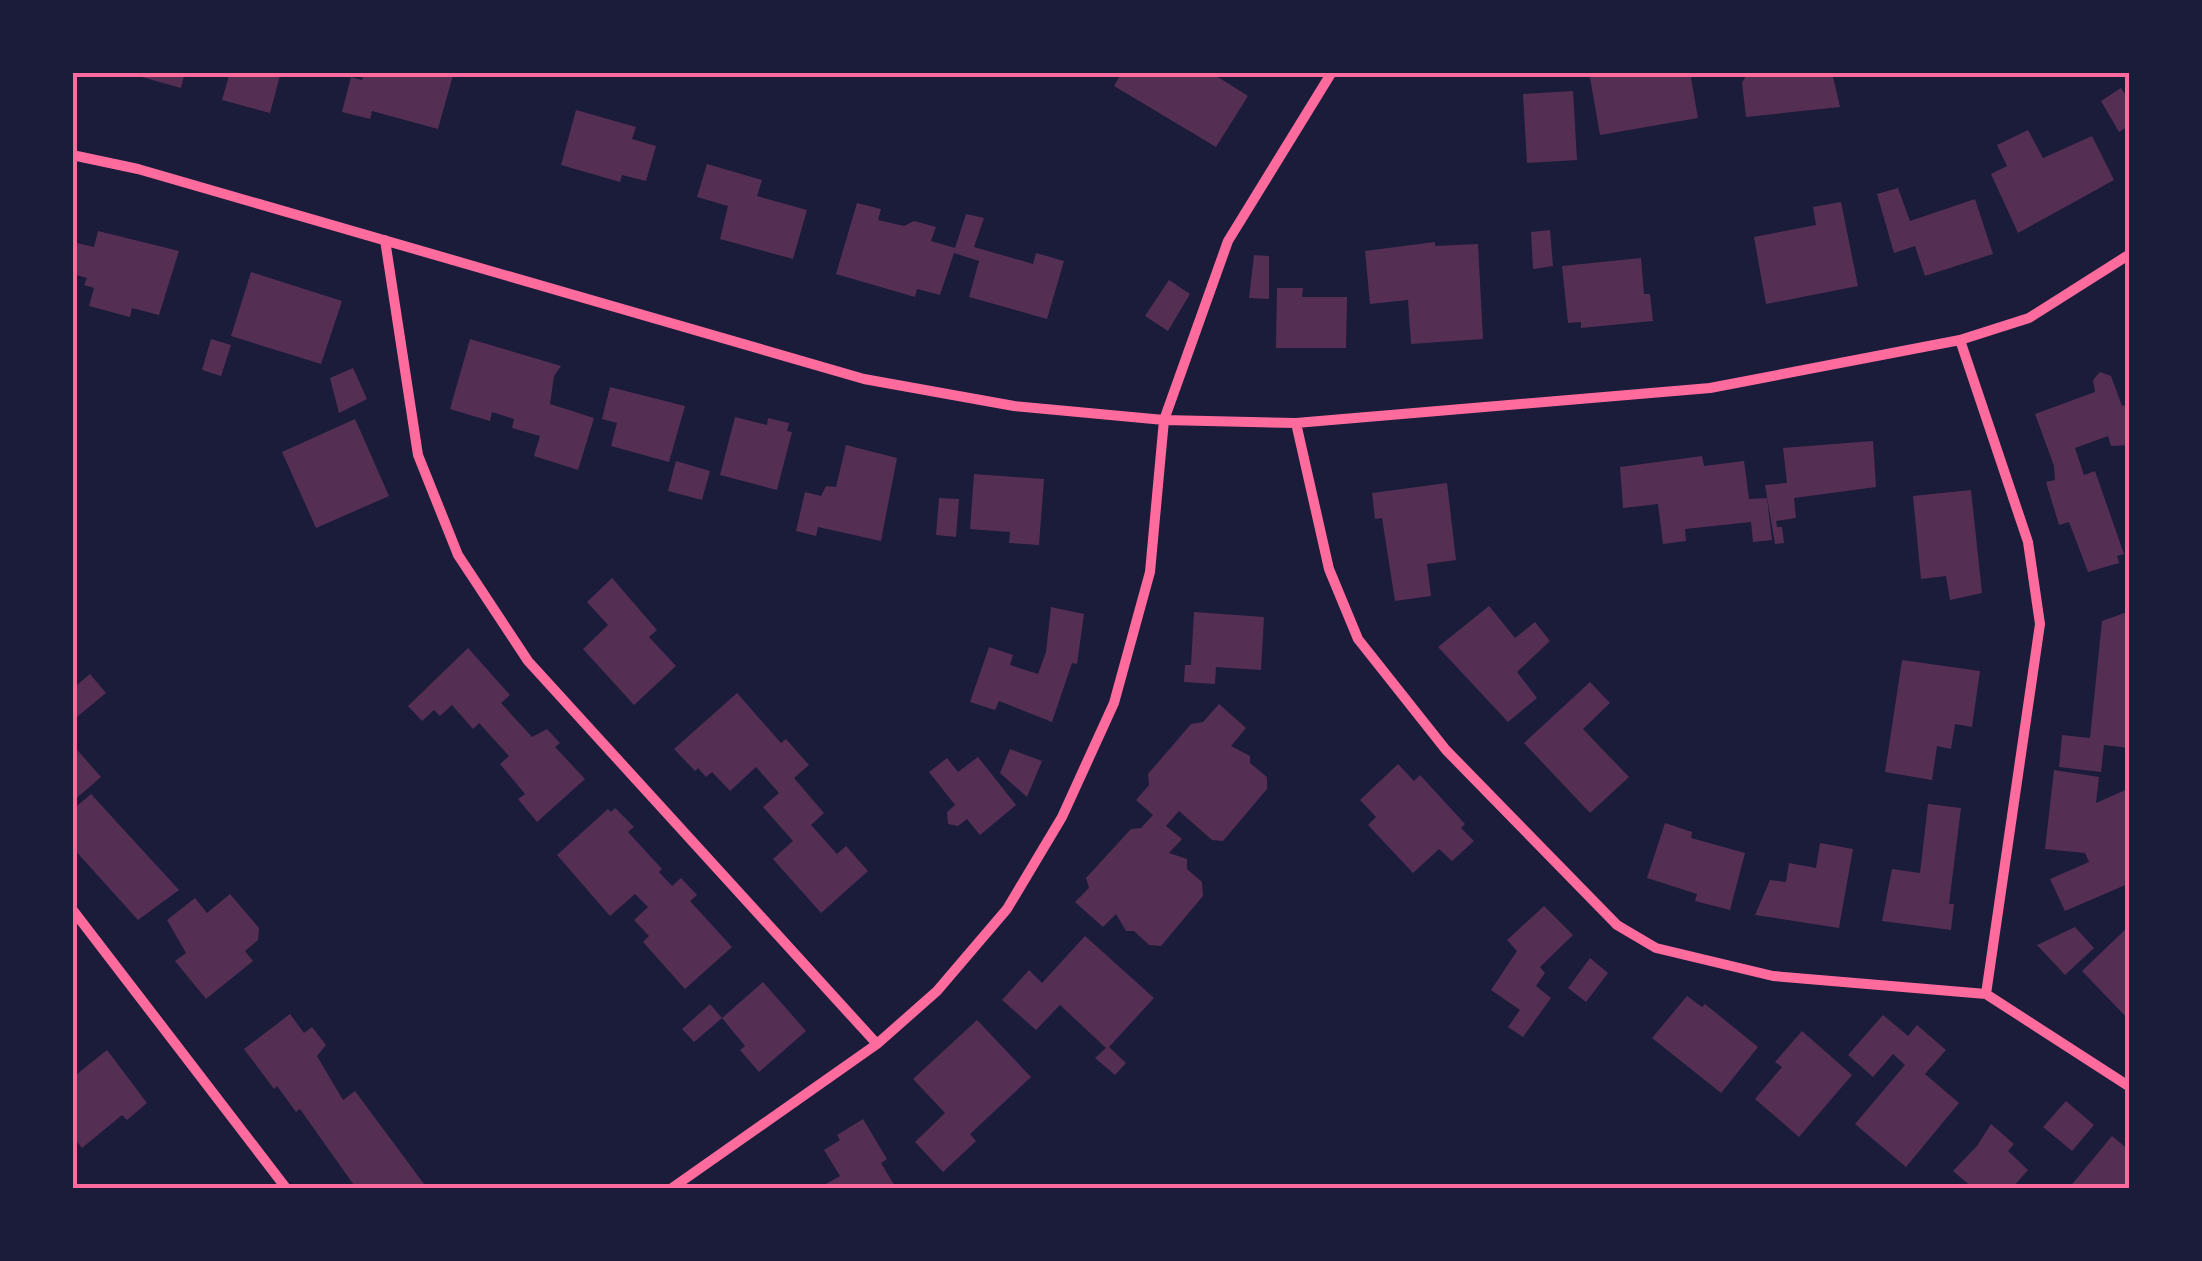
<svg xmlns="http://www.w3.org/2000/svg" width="2202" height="1261" viewBox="0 0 2202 1261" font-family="'Exo 2',sans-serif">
<rect width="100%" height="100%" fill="#1b1b3a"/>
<path fill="#542f53" d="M124 72H185L181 88Z
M230 72H281L270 113 222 100Z
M364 72 453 75 438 129 372 111 370 119 342 112 351 77 362 80Z
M1122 72H1210L1248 96 1216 147 1114 86Z
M1589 72H1690L1698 118 1600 135Z
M1748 72H1832L1840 107 1746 117 1742 83Z
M2121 88 2130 101V125L2119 132 2101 101Z
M1573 91 1577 160 1527 163 1523 94Z
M576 110 636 127 632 139 656 146 646 181 622 175 620 182 561 165Z
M2028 130 2043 158 2092 136 2114 180 2018 233 1991 174 2007 166 1997 145Z
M707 164 762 180 757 196 807 210 793 259 720 239 728 206 697 197Z
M1898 188 1910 221 1975 199 1993 254 1925 276 1915 246 1894 253 1877 194Z
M1841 202 1858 286 1766 304 1754 237 1816 225 1813 207Z
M857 203 881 209 878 220 904 226 914 221 936 227 931 241 955 248 966 214 984 218 974 247 1033 264 1036 253 1064 261 1047 319 969 297 979 261 954 253 940 295 917 289 915 297 836 274Z
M1550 230 1553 266 1533 269 1531 232Z
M98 231 179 251 159 315 132 308 130 317 89 306 94 288 84 285 87 278 72 274V260L77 243 94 247Z
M1435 242V246L1478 244 1483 339 1411 344 1408 300 1370 304 1365 251Z
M1254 255 1269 256V299L1249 298Z
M1641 258 1644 294H1650L1653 321 1581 328V322L1568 323 1562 266Z
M251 272 342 301 321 364 231 336Z
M1169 280 1190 294 1168 331 1145 316Z
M1277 288H1303L1302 297H1347L1346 348H1276Z
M211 339 231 345 221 376 202 370Z
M470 339 561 366 554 376 550 404 594 418 578 470 534 456 540 436 512 428 514 419 492 412 490 421 450 409Z
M353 368 367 399 339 413 330 378Z
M2100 372 2111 376 2122 406 2130 404V445L2111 446 2108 436 2075 448 2084 475 2095 471 2124 554 2117 556 2119 563 2088 572 2069 522 2059 525 2046 482 2055 480 2054 466 2035 414 2095 392 2093 380Z
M610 387 685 406 669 462 611 446 617 423 602 419Z
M735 417 767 425 768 418 789 423 787 431 792 432 777 490 720 475Z
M355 419 389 496 316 528 282 452Z
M1873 441 1876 487 1794 498 1796 518 1776 521 1777 527H1782L1784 543 1775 544 1765 485 1787 483 1783 448Z
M846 445 897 458 881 541 818 527 816 536 796 531 805 492 821 496 826 486 836 487Z
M1702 456 1704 466 1744 461 1749 499 1767 498 1772 540 1753 542 1751 522 1685 529 1686 541 1663 544 1658 504 1623 508 1620 467Z
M676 461 710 471 702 500 668 491Z
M974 474 1044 479 1039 545 1009 543 1010 532 970 529Z
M1447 483 1456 560 1427 564 1431 596 1395 601 1382 518 1375 519 1372 493Z
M1971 490 1982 593 1950 600 1946 576 1921 579 1913 496Z
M939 498 959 499 956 537 936 535Z
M612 578 657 630 649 637 676 666 634 705 583 649 608 625 587 602Z
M1489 606 1515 638 1535 622 1550 641 1517 672 1537 698 1508 722 1438 647Z
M1051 607 1084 614 1077 664 1072 663 1052 722 999 701 995 710 970 702 989 647 1013 655 1010 665 1038 674 1046 652Z
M2130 611V748L2104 745 2101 772 2059 767 2062 735 2090 738 2102 621Z
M1194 612 1264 617 1261 670 1216 667 1215 684 1184 682 1185 665H1191Z
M468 648 510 695 501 703 532 737 547 729 560 743 555 747 585 779 537 822 518 799 525 794 500 764 509 756 479 723 473 729 452 705 440 716 434 710 422 721 408 706Z
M1902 660 1980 671 1972 727 1955 724 1951 749 1937 746 1932 780 1885 772Z
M90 674 106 693 72 721V689Z
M1590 682 1610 703 1583 729 1629 777 1590 813 1524 743Z
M737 693 781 743 786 739 809 765 794 778 824 813 811 825 837 854 846 846 868 871 821 913 773 859 793 841 763 807 779 793 756 767 730 791 712 772 706 777 698 768 695 771 674 749Z
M1219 704 1246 728 1231 746 1250 756V763L1267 777V789L1223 841 1212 840 1179 811 1166 826 1182 839 1169 853 1187 859V869L1202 882 1203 896 1161 946 1149 945 1134 931H1126L1116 914 1103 927 1075 902 1089 888 1086 878 1131 829 1141 828 1153 815 1136 800 1149 785 1148 774 1191 724 1203 722Z
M72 744 101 777 72 802Z
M1010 749 1042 761 1027 797 1000 773Z
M978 757 1016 805 980 835 967 819 958 826 948 824 947 812 955 805 929 772 947 758 958 772Z
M1398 764 1414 781 1420 775 1465 824 1461 828 1474 841 1452 861 1439 849 1413 873 1368 825 1376 817 1360 800Z
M2054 770 2099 777 2096 803 2130 788V883L2065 911 2050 879 2089 862 2085 853 2045 849Z
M91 794 179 890 138 920 72 847V810Z
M1928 804 1961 808 1949 904H1954L1951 930 1882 921 1892 869 1920 873Z
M615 808 634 827 628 832 662 869 659 872 672 886 681 878 697 895 690 901 732 947 685 989 643 942 649 936 634 920 648 907 635 894 610 916 557 855 608 809 611 812Z
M1665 823 1692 832 1691 838 1745 853 1730 910 1695 901 1697 894 1647 878Z
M1820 843 1853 849 1839 928 1755 915 1770 880 1786 882 1789 863 1816 868Z
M230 894 259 928 258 940 245 951 253 961 206 999 175 961 186 953 167 920 195 898 207 913Z
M1544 906 1573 935 1540 967 1545 973 1536 986 1551 998 1523 1037 1508 1027 1520 1010 1491 990 1517 951 1507 940Z
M2130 925V1021L2082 971Z
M2075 927 2094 948 2065 975 2037 945Z
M1085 936 1154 998 1109 1047 1126 1063 1115 1075 1095 1058 1106 1048 1060 1005 1036 1030 1002 1000 1029 970 1042 983Z
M1590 958 1608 973 1586 1002 1568 988Z
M763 982 806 1031 759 1072 740 1050 745 1046 722 1018Z
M1687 996 1702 1007 1705 1004 1758 1047 1721 1093 1652 1038Z
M710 1004 722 1018 694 1042 682 1029Z
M290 1014 304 1033 312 1027 326 1045 317 1056 343 1100 355 1091 427 1188H356L300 1109 296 1112 277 1086 274 1089 244 1049Z
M1883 1015 1908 1036 1917 1025 1946 1050 1925 1074 1959 1103 1906 1167 1855 1124 1905 1065 1893 1054 1873 1077 1848 1055Z
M977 1020 1031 1077 970 1134 976 1141 943 1172 915 1142 945 1113 913 1079Z
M1802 1031 1852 1075 1799 1137 1755 1099 1782 1067 1775 1062Z
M107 1050 147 1103 127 1120 122 1115 82 1148 72 1136V1078Z
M2066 1101 2094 1125 2072 1151 2043 1127Z
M863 1119 887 1159 881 1163 896 1188H819L840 1176 824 1150 840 1140 837 1135Z
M1991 1124 2014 1144 2008 1151 2028 1170 2012 1188H1973L1953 1171 1977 1146Z
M2112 1136 2130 1151V1188H2069Z"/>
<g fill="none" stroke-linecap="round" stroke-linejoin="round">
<path stroke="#ff6b9d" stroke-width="10" d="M72 155 138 169 864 379 1014 406 1164 420 1296 423 1710 388 1960 340 2029 318 2130 254
M385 240 418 455 458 555 528 661 877 1044
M1960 340 2028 542 2040 624 1986 994
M1296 423 1329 569 1358 639 1446 750 1617 925 1656 948 1773 976 1986 994 2130 1087
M72 909 286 1188
M672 1188 877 1044 937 991 1007 909 1062 817 1114 703 1150 572 1164 420 1228 241 1332 72"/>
</g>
<rect width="2202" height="1261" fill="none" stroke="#1b1b3a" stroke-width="150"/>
<rect x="75" y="75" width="2052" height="1111" fill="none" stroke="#ff6b9d" stroke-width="4"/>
</svg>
